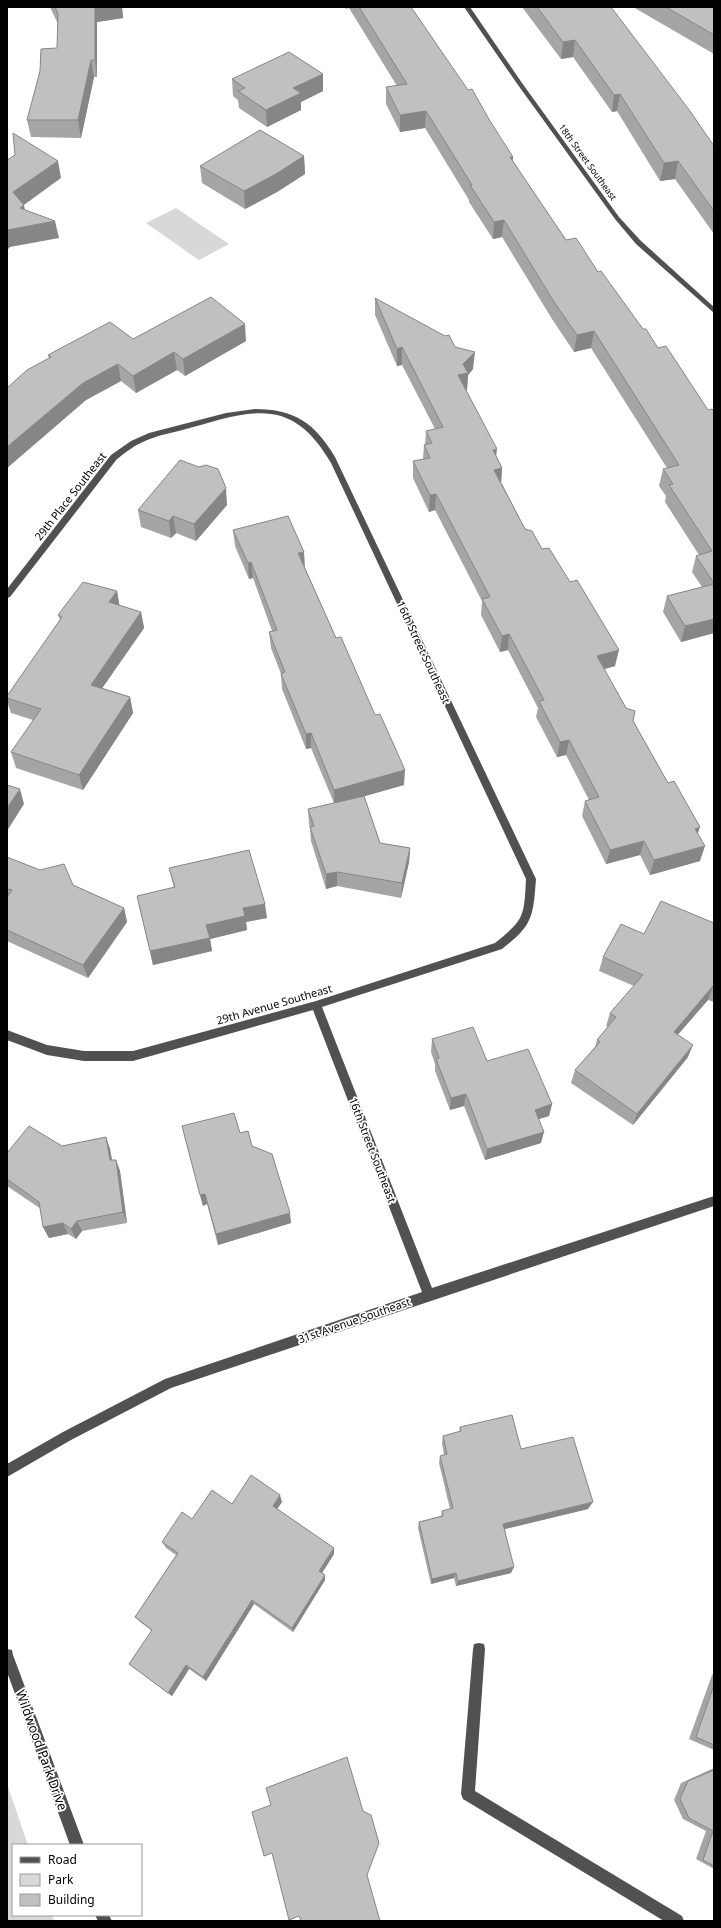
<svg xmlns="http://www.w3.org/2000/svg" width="721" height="1928" viewBox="0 0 721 1928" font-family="'Noto Sans',sans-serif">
<rect width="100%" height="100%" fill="#fff"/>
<path fill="#d8d8d8" d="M176 208 229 244 199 260 146 223Z
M7 1784 28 1845H13V1915H52L54 1921H7Z"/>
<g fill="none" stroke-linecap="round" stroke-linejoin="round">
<path fill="#515151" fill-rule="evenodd" d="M464 7H470L522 83 619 217 640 240 714 307V313L636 244 615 219 518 85Z
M255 409C294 409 315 423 335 457L536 879C533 917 533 925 502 949L322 1007 432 1288 714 1196V1206L171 1388 71 1440 7 1477V1464L63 1432 165 1379 422 1292 313 1010 133 1061H84L47 1055 7 1040V1030L47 1045 84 1051H133L316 1001 495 943C525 919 524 916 526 879L331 463C319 443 305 424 281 416 251 407 215 422 186 429 172 433 158 435 145 441 135 445 126 452 117 459L10 597 7 598V589L111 455 131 441 149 433 226 413Z
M479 1643 484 1644 485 1649 475 1791 682 1916 684 1921H664L463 1799 461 1794 473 1649 474 1644Z
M7 1649 12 1650 13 1655 84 1845H70L7 1672Z
M95 1915H109L112 1921H98Z"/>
</g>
<path fill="#a5a5a5" d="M50 7H122L123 18 97 22V77H94L81 138 31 137 27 120 57 48 58 24Z
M345 7H411L513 162 566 240 598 272 643 329 708 410 714 411V633L681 642 663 612 667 596 702 587 692 572 696 556 699 555 665 502 666 496 659 486 663 469 667 468 591 348 574 352 552 319 502 237 493 239 469 202V200L425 128 400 132 386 104V87L397 86 349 8 346 9Z
M522 7H611L714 146V234L675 179 660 181 617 111 612 112 573 57 561 59Z
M633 7H714V54Z
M323 74V91L301 102V110L267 127 239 108 238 100 233 96 232 79Z
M304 156 305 174 277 192 245 209 202 183 200 166Z
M375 298 455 347 473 369 468 375 467 390 466 391 496 456 502 468 501 482 525 529 542 549 615 666 604 669 668 783 698 833 700 861 650 875 640 855 606 864 582 816 585 801 589 800 566 755 557 757 536 717 538 708 508 650 500 652 481 615 482 601 435 510 429 512 413 478V461L423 459 424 445 425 444 426 431 435 429 402 365 397 366 375 315Z
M133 339 246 341 185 376 177 370 136 393 121 381 86 400 7 468V388L49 358 48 355Z
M227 505 196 541 176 533 171 538 141 527 138 510Z
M233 530 305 568 336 638 404 785 364 796 380 843 410 848 409 862 401 898 337 886 326 889 311 841 310 829 309 824 308 809 334 803 311 748 306 749 282 689 281 674 271 648 269 632 272 631 253 578 249 579 235 546Z
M117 591 119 605 141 612 144 628 102 688 130 697 133 713 83 790 16 768 11 752 33 720 11 713 7 701V696L60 620 58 615Z
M7 857 73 885 124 908 127 922 88 978 7 941Z
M169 868 267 918 246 922 247 930 210 939 212 951 153 965 137 896 174 888Z
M714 923V1002L708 1000 678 1034 688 1057 633 1125 571 1083 575 1070 595 1047 597 1040 608 1027 606 1026 610 1013 634 986 599 971 603 957Z
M432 1039 487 1061 552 1104 549 1116 539 1119 541 1143 485 1160 464 1106 450 1110 435 1071V1064L431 1052Z
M182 1126 240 1133 252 1146 291 1223 218 1245 207 1204 203 1206Z
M106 1137 110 1149 112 1160H116L120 1171 127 1223 82 1231 76 1239 68 1234 49 1238 43 1227 41 1209 7 1186V1153L62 1146Z
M460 1427 521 1449 588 1509 505 1529 511 1573 456 1586 454 1578 431 1584 418 1528 419 1522 441 1516 442 1511 450 1509 439 1463 440 1456 444 1455 442 1443 443 1436 459 1432Z
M282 1502 277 1509 334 1548V1554L322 1573 325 1575V1580L293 1632 254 1604 206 1681 189 1669 172 1696 129 1664 152 1631 139 1621 135 1617 176 1555 166 1548 162 1542 192 1519 232 1504Z
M714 1674V1750L689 1739 712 1675Z
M714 1768V1869L696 1859 706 1831 683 1819 674 1800 681 1783Z"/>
<path fill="#868686" d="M95 7H122L123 18 97 22V77L95 60Z
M575 40 573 57 561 59 563 42Z
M91 60 94 77 81 138 78 120Z
M323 74V91L301 102V110L267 127 266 110 293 88Z
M620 94 617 111 612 112 614 95Z
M426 111 425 128 400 132V115Z
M304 156 305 174 277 192 245 209 244 191Z
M510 157H513L512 174Z
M58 161 61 178 17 210 13 192Z
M678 161 675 179 660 181 664 163Z
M24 205 27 222 20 208Z
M504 220 502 237 493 239 494 222Z
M55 221 59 238 10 247 7 250V230Z
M245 324 246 341 185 376 183 359Z
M594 331 591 348 574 352 577 335Z
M402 347V365L397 366V349Z
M174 352 177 370 136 393 133 376Z
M475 352 473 369 468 375 467 390 457 392 458 375 463 364Z
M118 364 121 381 86 400 7 468V447L83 383Z
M497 449 495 466 493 450Z
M502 468 501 485 494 470Z
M226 488 227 505 196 541 194 524Z
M436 494 435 510 429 512 430 495Z
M173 516 176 533 171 538 169 521Z
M304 552 305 568 298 553Z
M251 562 253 578 249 579 248 563Z
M117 591 120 608 109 602Z
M141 612 144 628 94 700 91 685Z
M714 619V633L681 642 685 626Z
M509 634 508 650 500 652 502 636Z
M619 650 615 666 594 672 597 656Z
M130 697 133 713 83 790 79 775Z
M311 733V748L306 749V734Z
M569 740 566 755 557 757 560 742Z
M405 770 404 785 334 805V790Z
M20 789 24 804 7 831V808Z
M700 827 695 842V829Z
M644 841 640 855 606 864 610 850Z
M705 846 700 861 650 875 654 860Z
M410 848 409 862 401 898 402 883Z
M337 872V886L326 889V874Z
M265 904 267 918 246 922 247 930 210 939 212 951 153 965 150 951 243 908Z
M124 908 127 922 88 978 83 965Z
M713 986 708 1000 669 1045 674 1032Z
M693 1045 688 1057 633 1125 637 1114Z
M466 1094 464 1106 450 1110 451 1098Z
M552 1104 549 1116 532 1121 535 1110Z
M544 1132 541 1143 485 1160 487 1149Z
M106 1137 110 1149 114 1172 110 1160Z
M116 1160 120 1171 127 1223 123 1212Z
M205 1194 207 1204 203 1206 200 1195Z
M290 1213 291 1223 218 1245 216 1234Z
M77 1221 82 1231 76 1239 71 1229Z
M63 1223 68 1234 49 1238 43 1227Z
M280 1495 282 1502 274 1513 273 1506Z
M593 1502 588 1509 501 1530 503 1524Z
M334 1548V1554L320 1576 319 1571Z
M514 1567 511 1573 456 1586 458 1581Z
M456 1573 454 1578 431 1584 432 1579Z
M325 1575V1580L293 1632 292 1628Z
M252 1600 254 1604 206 1681 203 1677Z
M186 1665 189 1669 172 1696 168 1693Z"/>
<path fill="#c0c0c0" stroke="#868686" d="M55 7H95V60H91L78 120H27L40 71 41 49 57 48 58 14Z
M359 7H411L468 90 472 89 490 121 513 157H510L566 240 576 238 598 272 601 271 643 329H646L658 348 666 346 708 410 712 409 714 411V583L696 556 712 551 669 485 673 484 663 469 679 465 594 331 577 335 554 302 504 220 494 222 470 185H472L426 111 400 115 386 87 407 84Z
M537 7H611L690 111 714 146V211L678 161 664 163 620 94 614 95 575 40 563 42Z
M666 7H714V35Z
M289 52 323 74 293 88 301 93 266 110 238 91 245 88 232 79Z
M260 130 304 156 276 174 244 191 200 166Z
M13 133 58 161 13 192 24 205 20 208 55 221 7 230V160L15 155Z
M211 297 245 324 183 359 174 352 133 376 118 364 83 383 7 447V388L27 370 51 357 48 355 110 322 133 339Z
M375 298 445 336 449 335 455 347 475 352 463 364 468 373 458 375 497 449 493 450 502 468 494 470 525 529 532 531 542 549 549 548 570 582 577 580 619 650 597 656 626 708 635 711 633 721 668 783 674 781 700 827 695 829 705 846 654 860 644 841 610 850 585 801 599 797 569 740 560 742 539 701 544 700 509 634 502 636 482 599 490 597 436 494 430 495 413 461 430 458 424 445 432 443 426 431 443 427 402 347 397 349Z
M180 460 199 467 206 465 218 469 226 488 194 524 173 516 169 521 138 510Z
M288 516 304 552 298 553 336 638 341 637 375 715 380 714 405 770 334 790 311 733 306 734 281 674 285 672 269 632 277 630 251 562 248 563 233 530Z
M83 582 117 591 109 602 141 612 91 685 130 697 79 775 11 752 41 709 7 698V696L62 617 58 615Z
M714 584V619L685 626 667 596Z
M7 785 20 789 7 808Z
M364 796 380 843 410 848 402 883 337 872 326 874 310 827 314 826 308 809Z
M249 850 265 904 243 908 245 916 206 925 210 938 150 951 137 896 175 887 169 868Z
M7 857 40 870 64 864 73 885 124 908 83 965 7 930V897L12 890 7 889Z
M661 901 714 923V987L713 986 674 1032 693 1045 637 1114 575 1070 600 1042 597 1040 616 1017 610 1013 643 975 603 957 621 924 644 934Z
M473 1027 487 1061 528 1049 552 1104 535 1110 544 1132 487 1149 466 1094 451 1098 436 1059 439 1058 432 1039Z
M234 1113 240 1133 248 1131 252 1146 272 1154 290 1213 216 1234 205 1194 200 1195 182 1126Z
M29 1126 62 1146 106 1137 110 1160H116L123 1212 77 1221 71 1229 63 1223 43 1227 39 1202 7 1179V1153Z
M512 1415 521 1449 573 1437 593 1502 503 1524 514 1567 458 1581 456 1573 432 1579 419 1522 443 1516 442 1511 453 1508 440 1456 447 1454 443 1436 461 1431 460 1427Z
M251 1475 280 1495 273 1506 334 1548 319 1571 325 1575 292 1628 252 1600 203 1677 186 1665 168 1693 129 1664 152 1630 135 1617 178 1553 162 1542 182 1512 192 1519 212 1490 232 1504Z
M714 1685V1745L696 1737Z
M347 1757 363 1811 371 1815 379 1843 367 1875 380 1921H301L299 1916 289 1920 272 1853 264 1856 252 1812 271 1805 266 1788Z
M714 1770V1866L703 1860 713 1831 689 1818 680 1799 688 1781Z"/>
<g text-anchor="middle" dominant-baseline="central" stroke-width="3.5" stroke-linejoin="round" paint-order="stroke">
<g font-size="9" fill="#000" stroke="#fff">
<text transform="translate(588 162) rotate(54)">18th Street Southeast</text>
</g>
<g font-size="11" fill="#000" stroke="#fff">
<text transform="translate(70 496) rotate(-52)">29th Place Southeast</text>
<text transform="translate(424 652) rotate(65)">16th Street Southeast</text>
<text transform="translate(274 1004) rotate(-16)">29th Avenue Southeast</text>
<text transform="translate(373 1150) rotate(69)">16th Street Southeast</text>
<text transform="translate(354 1320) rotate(-19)">31st Avenue Southeast</text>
</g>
<g font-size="13" fill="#000" stroke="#fff">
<text transform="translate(42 1750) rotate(70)">Wildwood Park Drive</text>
</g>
</g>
<rect width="721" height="1928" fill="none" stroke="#000000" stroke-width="16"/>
<rect x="12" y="1844" width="130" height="72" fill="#ffffff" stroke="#999999"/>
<rect x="20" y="1857" width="20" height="6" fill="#515151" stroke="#999999"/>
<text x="48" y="1864" font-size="12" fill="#000000">Road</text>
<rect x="20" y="1874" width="20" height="12" fill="#d8d8d8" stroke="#999999"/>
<text x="48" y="1884" font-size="12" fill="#000000">Park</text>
<rect x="20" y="1894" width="20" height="12" fill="#c0c0c0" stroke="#999999"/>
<text x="48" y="1904" font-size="12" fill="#000000">Building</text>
</svg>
